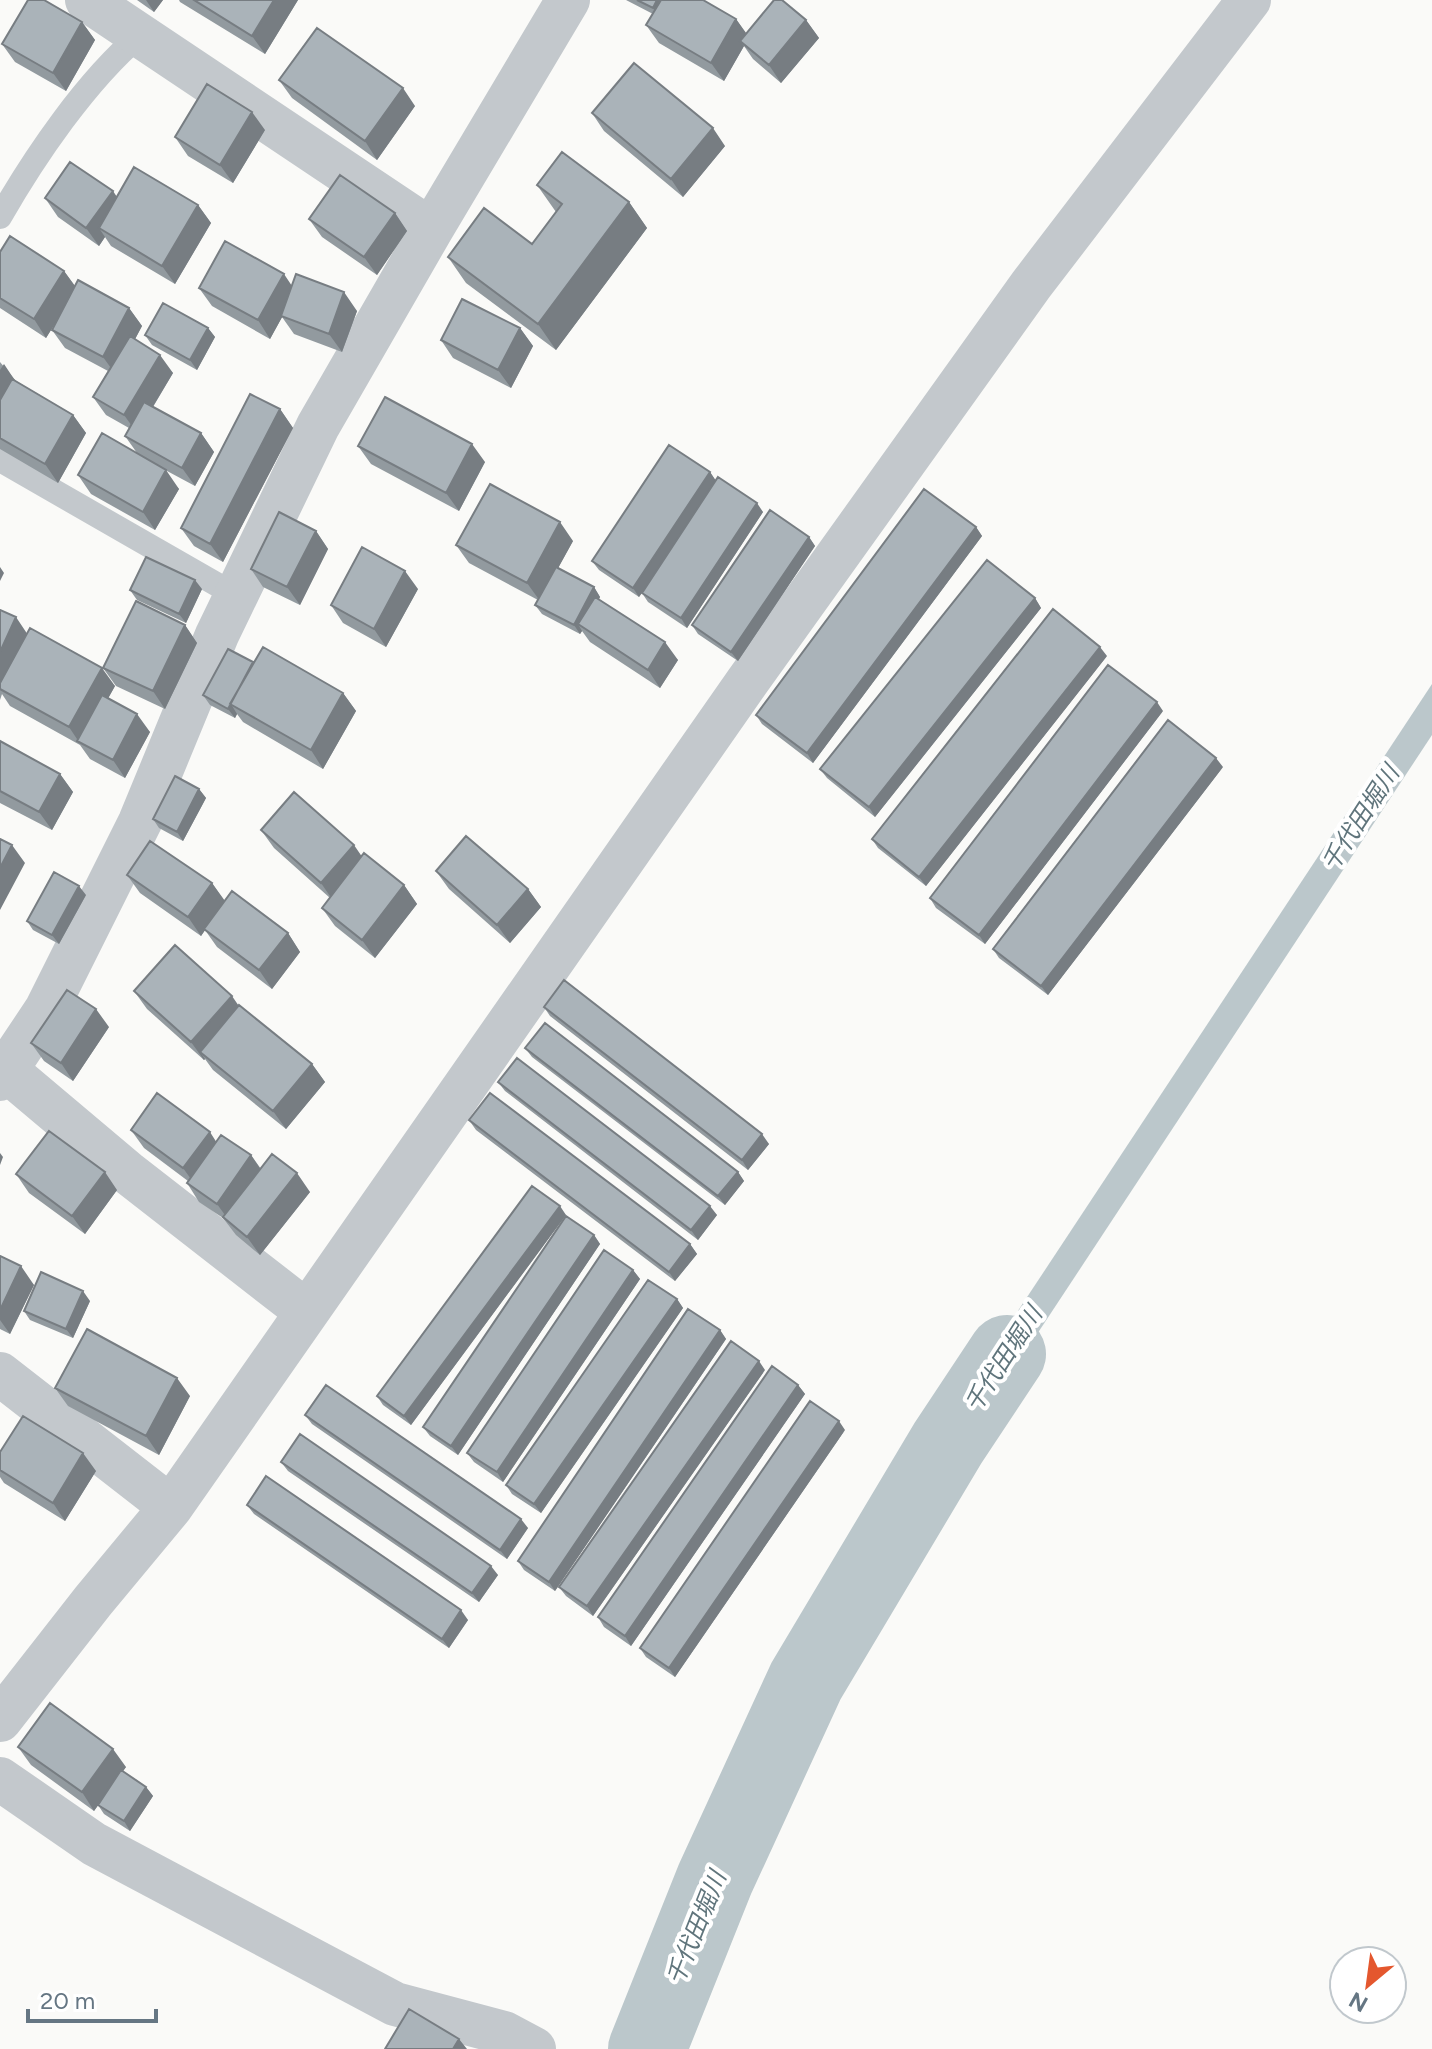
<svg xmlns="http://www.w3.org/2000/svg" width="1432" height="2049" viewBox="0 0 1432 2049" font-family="Figtree,'Noto Sans JP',sans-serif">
<rect width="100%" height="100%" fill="#fafaf8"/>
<path fill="#bbc7cb" d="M1432 684V735L960 1451 936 1435Z"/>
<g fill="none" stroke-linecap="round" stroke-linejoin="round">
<path stroke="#bbc7cb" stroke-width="78" d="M647 2049 715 1879 806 1681 948 1443 1007 1354"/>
<path stroke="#c3c8cc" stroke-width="24" d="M0 217C35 156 86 81 140 35
M0 460 237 596"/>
<path stroke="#c3c8cc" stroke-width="44" d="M87 0 431 230
M6 1070 127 1172 307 1312
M0 1079 46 1010 140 822 217 635 318 426 431 230 568 0
M0 1374 171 1507
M0 1720 93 1601 171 1507 747 682 1031 285 1249 0
M0 1779 94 1844 395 2004 504 2033 534 2049"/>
</g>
<path fill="#929a9f" d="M137 0H163L154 12Z
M179 0H298L265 54 180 2Z
M626 0H703L736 19 746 34 806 20 819 38 781 83 753 59 744 46 724 81 659 43 646 25 653 14Z
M82 22 95 40 66 91 15 62 2 44Z
M279 80 415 106 377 160 292 98Z
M592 113 725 146 683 197 604 131Z
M265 130 233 183 188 156 175 137Z
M537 185 629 202 647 228 556 350 466 283 448 257 532 244 556 212Z
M117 197 198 205 211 223 175 284 111 246 105 237 99 246 58 217 45 198Z
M395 213 407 231 377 275 322 237 309 219Z
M0 252 64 271 75 286 129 308 142 326 135 339 173 373 153 407 201 433 214 452 195 486 154 464 179 489 155 530 91 494 78 475 137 453 125 436 129 428 106 415 93 397 108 371 65 348 52 330 57 320 46 338 0 308Z
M292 286 357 311 342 352 294 334 282 317 270 339 212 306 199 288Z
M208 328 215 337 197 370 152 345 145 335Z
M520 328 533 346 511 388 453 358 441 340Z
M0 362 16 381 73 415 86 433 58 483 0 449Z
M280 409 293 428 223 562 194 546 181 528Z
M358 446 485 462 459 511 371 464Z
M710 472 716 481 763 512 687 628 648 602 642 593 639 597 599 570 592 561Z
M976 527 982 536 813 763 762 724 756 715Z
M316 531 328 549 300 605 263 587 251 569Z
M809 537 815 546 738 661 698 634 692 625Z
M573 541 558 568 594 587 600 597 599 599 678 660 660 688 590 642 582 631 580 634 542 614 535 605 538 600 469 563 456 545Z
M202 589 186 623 137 600 130 590Z
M418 589 386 647 343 623 331 605Z
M1035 598 1041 608 875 817 827 778 820 769Z
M0 610 27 634 115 686 108 698 150 732 125 778 90 759 80 745 10 706 2 694 0 700Z
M185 625 197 643 165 709 116 686 103 668Z
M1107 656 926 886 878 848 872 839Z
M253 662 254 663 343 693 356 711 323 769 243 722 237 714 235 718 210 705 203 695Z
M1163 711 985 944 936 908 930 898Z
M0 741 60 774 73 792 52 830 0 803Z
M1223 767 1048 995 999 958 993 949Z
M199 789 206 798 183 841 159 828 153 819Z
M261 830 362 856 404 885 417 904 375 958 335 926 322 908 330 898 274 848Z
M436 871 528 889 541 907 510 943 449 889Z
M127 875 212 883 224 901 288 933 300 952 272 989 217 947 205 930 201 936 140 893Z
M86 895 59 944 33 930 27 921Z
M134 991 239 1006 312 1064 325 1082 286 1129 213 1070 205 1059 204 1060 147 1009Z
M544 1007 769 1144 748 1170 550 1016Z
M109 1027 73 1081 44 1061 31 1043Z
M525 1048 738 1172 744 1181 725 1205 532 1057Z
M498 1082 717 1215 698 1240 505 1091Z
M469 1120 690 1244 697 1254 675 1281 476 1130Z
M131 1130 216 1142 251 1155 261 1169 310 1192 260 1255 236 1235 223 1218 199 1202 187 1183 188 1181 144 1148Z
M16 1174 117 1190 85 1234 29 1193Z
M566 1215 411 1425 383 1405 377 1396Z
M594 1235 600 1244 458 1455 430 1436 423 1427Z
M0 1256 34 1285 10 1334 0 1329Z
M633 1270 640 1279 503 1482 474 1462 467 1453Z
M677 1299 683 1308 541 1513 512 1494 506 1485Z
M90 1301 73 1338 30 1320 24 1311Z
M720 1330 726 1339 555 1591 524 1570 518 1561Z
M765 1370 593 1616 566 1596 559 1587Z
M798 1385 805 1394 631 1646 604 1627 598 1617Z
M55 1388 190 1396 159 1455 68 1406Z
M305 1415 528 1528 507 1559 312 1424Z
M845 1430 675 1677 646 1657 640 1648Z
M0 1452 96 1471 65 1521 4 1483 0 1477Z
M281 1462 498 1575 479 1602 288 1471Z
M247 1505 468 1620 449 1648 254 1514Z
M18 1747 126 1767 123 1771 146 1787 153 1796 130 1831 104 1814 98 1805 94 1811 31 1765Z"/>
<path fill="#777d82" d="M146 0H163L154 12Z
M274 0H298L265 54 252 36Z
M657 0H669L660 17 653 8Z
M736 19 749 37 740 41 744 46 724 81 711 63Z
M806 20 819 38 781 83 769 65Z
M82 22 95 40 66 91 53 73Z
M403 88 415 106 377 160 365 141Z
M252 112 265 130 233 183 220 165Z
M713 128 725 146 683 197 671 179Z
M113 191 125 209 99 228 105 237 99 246 86 228Z
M629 202 647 228 556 350 538 324Z
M198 205 211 223 175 284 162 266Z
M395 213 407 231 377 275 364 257Z
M64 271 77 289 46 338 34 319Z
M284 274 296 292 270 339 258 320Z
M344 292 357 311 342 352 329 334Z
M129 308 142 326 116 375 103 357Z
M208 328 215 337 197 370 190 360Z
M520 328 533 346 511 388 498 370Z
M160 355 173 373 137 433 124 415Z
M4 364 16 382 0 409V370Z
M280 409 293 428 223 562 210 544Z
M73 415 86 433 58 483 45 464Z
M201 433 214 452 195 486 182 468Z
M472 444 485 462 459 511 446 493Z
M166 470 179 489 155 530 143 512Z
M710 472 716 481 639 597 633 588Z
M757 503 763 512 687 628 681 618Z
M560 522 573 541 540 601 527 583Z
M976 527 982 536 813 763 807 753Z
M316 531 328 549 300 605 287 587Z
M809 537 815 546 738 661 731 652Z
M0 567 4 573 0 581Z
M405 571 418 589 386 647 374 629Z
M195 580 202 589 186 623 179 614Z
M594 587 600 597 583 628 578 624 582 631 580 634 574 625Z
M1035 598 1041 608 875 817 869 807Z
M16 617 28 635 0 689V652Z
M185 625 197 643 165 709 153 691Z
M665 642 678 660 660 688 648 670Z
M1100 647 1107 656 926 886 919 877Z
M102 668 115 686 83 744 79 742 69 727Z
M343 693 356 711 323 769 311 750Z
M1157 702 1163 711 985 944 979 935Z
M231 704 237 714 235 718 228 709Z
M137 714 150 732 125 778 113 760Z
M1216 758 1223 767 1048 995 1041 986Z
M60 774 73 792 52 830 39 812Z
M199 789 206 798 183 841 177 832Z
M12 845 25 863 0 910V868Z
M354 845 367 864 334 902 321 883Z
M212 883 225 901 201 936 188 917Z
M404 885 417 904 375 958 362 940Z
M79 886 86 895 59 944 52 935Z
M528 889 541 907 510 943 497 925Z
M288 933 300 952 272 989 259 970Z
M232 996 245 1015 200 1052 205 1059 204 1060 191 1042Z
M96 1009 109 1027 73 1081 61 1063Z
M312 1064 325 1082 286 1129 273 1111Z
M210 1132 222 1151 196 1186 183 1168Z
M762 1134 769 1144 748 1170 742 1160Z
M0 1153 3 1157 0 1165Z
M251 1155 263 1173 230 1222 217 1204Z
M105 1172 117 1190 85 1234 72 1216Z
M738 1172 744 1181 725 1205 718 1196Z
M297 1173 310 1192 260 1255 247 1237Z
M560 1206 566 1215 411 1425 404 1416Z
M710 1206 717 1215 698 1240 691 1230Z
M594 1235 600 1244 458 1455 451 1446Z
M690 1244 697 1254 675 1281 669 1272Z
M21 1266 34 1285 10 1334 0 1320V1310Z
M633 1270 640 1279 503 1482 497 1472Z
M83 1291 90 1301 73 1338 66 1329Z
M677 1299 683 1308 541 1513 534 1504Z
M720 1330 726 1339 555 1591 549 1582Z
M759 1361 765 1370 593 1616 587 1606Z
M177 1378 190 1396 159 1455 146 1436Z
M798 1385 805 1394 631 1646 625 1636Z
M839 1421 845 1430 675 1677 669 1668Z
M83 1453 96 1471 65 1521 53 1503Z
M521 1519 528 1528 507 1559 500 1550Z
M491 1566 498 1575 479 1602 472 1593Z
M461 1610 468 1620 449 1648 442 1639Z
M113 1749 126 1767 94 1811 82 1792Z
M146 1787 153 1796 130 1831 124 1821Z
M459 2039 467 2049H453Z"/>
<path fill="#aab3b9" stroke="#777d82" stroke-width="2" d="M28 0H44L82 22 53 73 2 44Z
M194 0H274L252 36Z
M637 0H657L653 8Z
M661 0H703L736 19 711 63 646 25Z
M774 0H782L806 20 769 65 740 41Z
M317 28 403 88 365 141 279 80Z
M634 63 713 128 671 179 592 113Z
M207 84 252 112 220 165 175 137Z
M562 152 629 202 538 324 448 257 484 208 532 244 562 204 537 185Z
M70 162 113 191 86 228 45 198Z
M134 167 198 205 162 266 99 228Z
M340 175 395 213 364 257 309 219Z
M10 236 64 271 34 319 0 298V252Z
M225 241 284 274 258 320 199 288Z
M296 274 344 292 329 334 281 316Z
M78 280 129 308 103 357 52 330Z
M462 299 520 328 498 370 441 340Z
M163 303 208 328 190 360 145 335Z
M130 336 160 355 124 415 93 397Z
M12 379 73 415 45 464 0 438V400Z
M250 394 280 409 210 544 181 528Z
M385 397 472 444 446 493 358 446Z
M144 402 201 433 182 468 125 436Z
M102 433 166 470 143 512 78 475Z
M669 445 710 472 633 588 592 561Z
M718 477 757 503 681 618 642 593Z
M490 484 560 522 527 583 456 545Z
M924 489 976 527 807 753 756 715Z
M770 510 809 537 731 652 692 625Z
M279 512 316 531 287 587 251 569Z
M362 547 405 571 374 629 331 605Z
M146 557 195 580 179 614 130 590Z
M987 560 1035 598 869 807 820 769Z
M556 567 594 587 574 625 535 605Z
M595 597 665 642 648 670 578 624Z
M136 601 185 625 153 691 103 668Z
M1053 609 1100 647 919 877 872 839Z
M0 610 16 617 0 652Z
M30 628 102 668 69 727 0 689V683Z
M263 647 343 693 311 750 230 704Z
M228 649 253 662 228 709 203 695Z
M1108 665 1157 702 979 935 930 898Z
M102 695 137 714 113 760 77 741Z
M1168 720 1216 758 1041 986 993 949Z
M0 741 60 774 39 812 0 791Z
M175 776 199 789 177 832 153 819Z
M294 792 354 845 321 883 261 830Z
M466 836 528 889 497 925 436 871Z
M0 839 12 845 0 868Z
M150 841 212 883 188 917 127 875Z
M364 853 404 885 362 940 322 908Z
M54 872 79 886 52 935 27 921Z
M232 891 288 933 259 970 204 929Z
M175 945 232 996 191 1042 134 991Z
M564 980 762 1134 742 1160 544 1007Z
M67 990 96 1009 61 1063 31 1043Z
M239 1005 312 1064 273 1111 200 1052Z
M545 1023 738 1172 718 1196 525 1048Z
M517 1058 710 1206 691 1230 498 1082Z
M157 1093 210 1132 183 1168 131 1130Z
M490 1093 690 1244 669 1272 469 1120Z
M49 1131 105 1172 72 1216 16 1174Z
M221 1135 251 1155 217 1204 187 1183Z
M272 1154 297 1173 247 1237 223 1217Z
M532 1186 560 1206 404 1416 377 1396Z
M566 1216 594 1235 451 1446 423 1427Z
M604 1250 633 1270 497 1472 467 1453Z
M0 1256 21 1266 0 1310Z
M41 1272 83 1291 66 1329 24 1311Z
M648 1280 677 1299 534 1504 506 1485Z
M688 1309 720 1330 549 1582 518 1561Z
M87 1329 177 1378 146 1436 55 1388Z
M731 1341 759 1361 587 1606 559 1587Z
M772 1366 798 1385 625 1636 598 1617Z
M326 1385 521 1519 500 1550 305 1415Z
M810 1401 839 1421 669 1668 640 1648Z
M23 1416 83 1453 53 1503 0 1470V1452Z
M300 1434 491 1566 472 1593 281 1462Z
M266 1476 461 1610 442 1639 247 1505Z
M50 1703 113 1749 82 1792 18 1747Z
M121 1770 146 1787 124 1821 98 1805Z
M409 2009 459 2039 453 2049H385Z"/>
<g text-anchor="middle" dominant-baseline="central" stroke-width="8" stroke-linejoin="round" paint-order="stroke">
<g font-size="24" font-style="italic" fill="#60757c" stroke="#fff">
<text transform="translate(1360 818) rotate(-57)">千代田堀川</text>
<text transform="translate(1003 1359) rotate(-57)">千代田堀川</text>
<text transform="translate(696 1928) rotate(-68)">千代田堀川</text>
</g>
</g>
<g transform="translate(1368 1985) rotate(209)"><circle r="38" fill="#ffffff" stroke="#c1c8cd" stroke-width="2"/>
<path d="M0-6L14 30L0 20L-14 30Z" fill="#e4572e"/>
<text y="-12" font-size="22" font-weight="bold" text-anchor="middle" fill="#657683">N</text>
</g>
<path d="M28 2009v12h128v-12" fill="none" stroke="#657683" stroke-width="4"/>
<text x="40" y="2009" font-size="24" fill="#657683" stroke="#ffffff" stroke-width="6" paint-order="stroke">20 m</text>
</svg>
